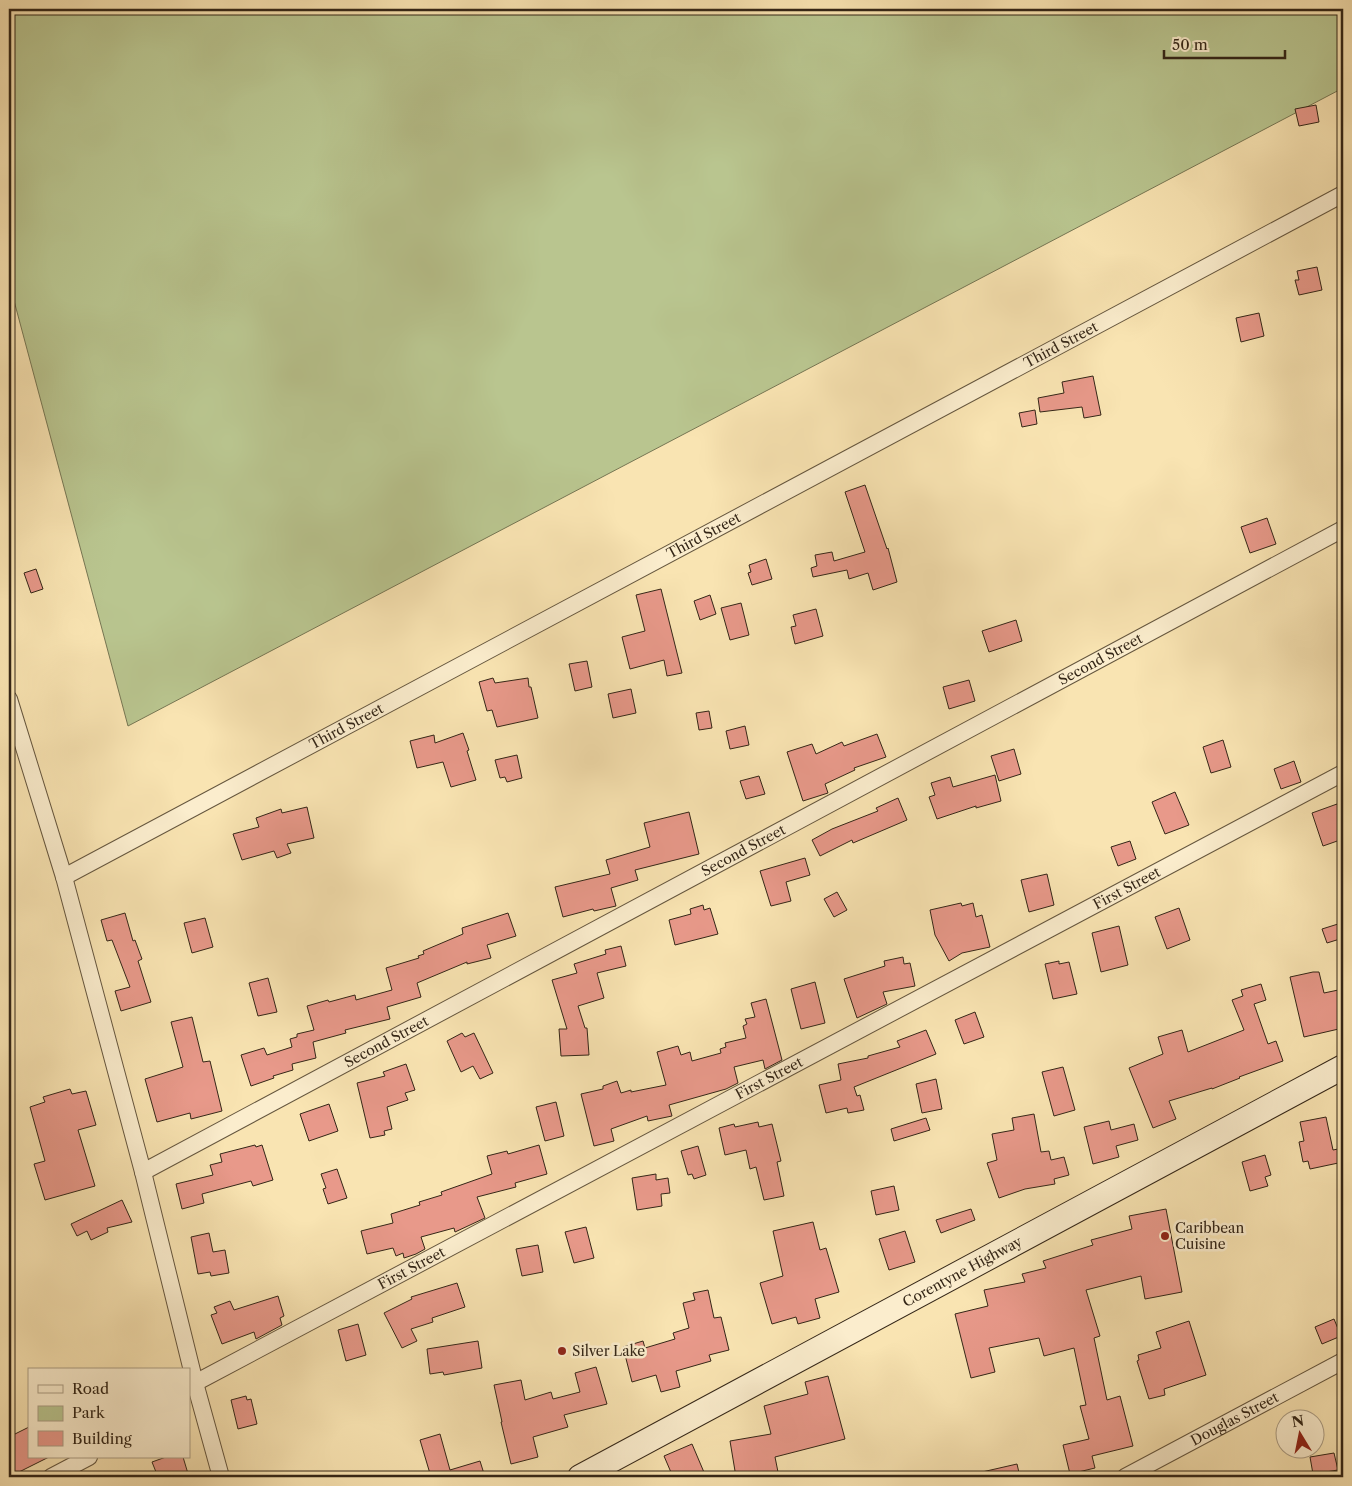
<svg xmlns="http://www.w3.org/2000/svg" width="1352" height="1486" viewBox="0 0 1352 1486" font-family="'Libre Caslon Text',serif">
<rect width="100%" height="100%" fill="#f9e4b2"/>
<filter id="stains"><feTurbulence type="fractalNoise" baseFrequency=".004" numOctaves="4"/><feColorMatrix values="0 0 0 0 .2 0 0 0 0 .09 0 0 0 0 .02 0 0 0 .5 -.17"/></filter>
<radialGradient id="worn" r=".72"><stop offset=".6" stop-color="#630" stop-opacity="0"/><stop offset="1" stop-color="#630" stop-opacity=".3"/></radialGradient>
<path fill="#b9c58f" stroke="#767653" d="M9 9H1343V88L128 726 9 282Z"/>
<path fill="#e8998a" stroke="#342617" d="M1316 105 1319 122 1299 126 1295 109Z
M1317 267 1322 290 1299 295 1295 280H1299L1297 271Z
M1259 313 1264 336 1241 342 1236 318Z
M1093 376 1101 415 1084 418 1082 407 1040 412 1038 398 1064 393 1062 382Z
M1035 410 1037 424 1022 427 1019 413Z
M865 485 887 549 888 548 897 582 873 590 868 573 849 579 847 570 813 577 811 568 817 566 815 555 832 552 834 561 865 552 845 492Z
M1267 518 1276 544 1250 553 1241 527Z
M766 559 772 579 752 585 748 573 751 572 749 565Z
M36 569 43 589 31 593 24 573Z
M661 589 682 673 667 676 664 660 630 669 622 637 645 631 636 595Z
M710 595 716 614 700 620 694 601Z
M741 603 749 635 730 640 721 608Z
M816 609 823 636 795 644 791 627 796 626 793 615Z
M1016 620 1022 641 989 652 982 631Z
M587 661 592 687 575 691 569 664Z
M493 678 495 683 528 678 529 687H531L538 718 497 727 492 710 487 711 479 682Z
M969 680 975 701 949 709 943 687Z
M631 689 636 713 613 718 608 694Z
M709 711 712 728 699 730 696 713Z
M745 726 749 745 730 749 726 731Z
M463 733 469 750 467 751 476 780 451 787 443 762 417 768 410 741 434 735 435 743Z
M877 734 886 757 854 768 855 770 825 784 828 793 803 801 787 752 812 744 816 754 842 742 844 746Z
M1223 740 1231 767 1211 773 1203 747Z
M1014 749 1021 774 999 781 991 756Z
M517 755 522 778 507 782 505 777 500 778 495 760Z
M1294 761 1301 782 1281 789 1274 769Z
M995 775 1001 801 976 808V806L937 819 929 797 935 795 931 783 950 777 953 787Z
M759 776 765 794 746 799 740 781Z
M1175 792 1189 825 1165 834 1152 802Z
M898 798 907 820 853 843 852 840 820 856 812 840 832 829 878 811 876 808Z
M1337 804 1343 821V839L1323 846 1312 813Z
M307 807 314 838 287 844 291 853 277 858 274 851 242 860 233 834 259 827 256 818 281 809 282 813Z
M689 812 699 854 635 870 638 880 611 888 616 906 594 911 593 909 563 917 555 887 610 874 606 860 650 847 644 823Z
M1130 841 1136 859 1118 866 1111 847Z
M805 858 810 875 786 882 791 901 771 906 760 871Z
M1047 874 1054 905 1029 912 1021 880Z
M837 892 847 910 834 917 824 899Z
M961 903 962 906 973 903 976 917 982 915 990 947 962 953 949 961 935 935 930 910Z
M703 905 704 910 710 908 718 934 675 945 669 920 691 914 690 909Z
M1179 908 1190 940 1167 949 1155 917Z
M125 913 133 941 135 940 142 959 138 961 151 1002 121 1011 115 991 130 987 112 940 107 941 101 920Z
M508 913 516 936 487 945 491 958 467 964V962L417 983 421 997 387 1007 390 1019 345 1030 346 1033 313 1042 316 1058 292 1064 293 1070 273 1076 274 1078 251 1086 241 1055 264 1048 267 1055 292 1047 290 1039 297 1037V1034L314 1030 307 1006 328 1000 329 1002 355 995 356 1000 392 990 386 968 419 958 418 956 424 954 423 951 463 934 462 928Z
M205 918 213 947 192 953 184 923Z
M1338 924 1343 938 1327 943 1322 929Z
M1119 926 1128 965 1101 972 1092 933Z
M621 946 626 966 597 973 604 998 578 1006 585 1028H587L589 1055 561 1056 559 1029H567L552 980 577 973 574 964 606 954 605 950Z
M903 957 904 964 910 963 915 986 883 992 887 1004 857 1018 844 979 885 966 884 961Z
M1059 961V964L1069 962 1077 994 1053 999 1045 964Z
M1313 972H1319L1324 993 1343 989V1028L1304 1037 1290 977Z
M268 978 277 1012 258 1016 249 983Z
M815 982 825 1023 801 1029 791 989Z
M1261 984 1266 1000 1254 1004 1268 1044 1276 1041 1283 1061 1239 1077 1240 1078 1212 1089V1088L1169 1101 1176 1119 1153 1128 1129 1068 1163 1054 1158 1037 1182 1030 1188 1052 1244 1030 1232 1000 1243 996 1241 990Z
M766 999 782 1060 765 1069 763 1060 734 1067 738 1083 726 1089 669 1105 672 1116 648 1121 647 1116 611 1129 614 1141 594 1146 581 1094 603 1089V1086L617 1081 621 1093 631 1090V1092L666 1085 657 1052 678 1046 681 1055 690 1052 692 1061 721 1053 720 1049 726 1047 725 1043 746 1038 743 1026 747 1024 745 1019 755 1017 751 1003Z
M975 1012 984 1037 964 1044 955 1020Z
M192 1017 203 1062 210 1061 222 1111 191 1119 190 1113 157 1122 145 1079 183 1067 171 1022Z
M926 1030 936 1054 854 1087 857 1096 860 1095 864 1110 848 1113 847 1108 826 1113 819 1085 841 1080 838 1064 868 1058V1056L900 1047 897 1041Z
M462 1033 465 1037 474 1033 493 1073 480 1079 473 1066 461 1072 447 1041Z
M406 1064 415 1090 405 1093 408 1100 387 1107 392 1129 384 1131 385 1135 370 1138 357 1083 385 1076 383 1072Z
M1063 1067 1075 1110 1054 1116 1042 1072Z
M936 1079 942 1109 922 1113 916 1084Z
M70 1089 72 1094 86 1091 96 1125 78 1130 95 1186 45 1200 34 1164 45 1161 30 1107 45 1102 43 1097Z
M556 1102 564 1136 545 1141 536 1107Z
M329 1104 338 1131 309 1141 300 1114Z
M1034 1114 1041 1152 1049 1151 1051 1160 1064 1157 1069 1175 1054 1179 1055 1184 1025 1189 999 1198 987 1163 997 1160 992 1134 1014 1130 1012 1118Z
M1326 1117 1333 1150 1343 1148V1162L1310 1169 1308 1161 1303 1162 1299 1142 1304 1141 1300 1122Z
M926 1118 930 1130 894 1141 891 1129Z
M1109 1121 1111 1130 1134 1124 1138 1140 1116 1146 1119 1157 1093 1164 1084 1127Z
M758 1122 759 1127 772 1124 781 1161 777 1162 784 1196 764 1200 756 1167 750 1169 746 1150 725 1155 719 1128 734 1124 735 1127Z
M255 1145 256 1147 262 1145 273 1180 253 1186 251 1181 202 1194 204 1203 182 1209 176 1184 213 1175 210 1165 222 1162 220 1154Z
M539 1145 547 1174 515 1183 516 1187 477 1197 485 1218 455 1232 454 1228 421 1237 425 1249 416 1254 404 1258 403 1253 396 1256 393 1248 367 1254 361 1231 393 1223 391 1214 420 1205 419 1202 442 1195 441 1192 492 1174 487 1156 507 1151 508 1154Z
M698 1146 706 1175 694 1179 692 1174 688 1175 681 1151Z
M1265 1155 1271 1175 1265 1177 1268 1186 1250 1191 1242 1162Z
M337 1169 347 1198 328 1204 323 1189 326 1188 321 1174Z
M656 1174V1180L668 1178 670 1193 661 1194 662 1206 637 1210 632 1178Z
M894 1186 899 1210 876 1215 871 1191Z
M122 1200 132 1222 107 1228 108 1232 91 1240 87 1231 77 1236 71 1224Z
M971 1209 975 1220 941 1233 936 1220Z
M1166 1209 1182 1292 1145 1299 1141 1276 1086 1290 1100 1336 1094 1338 1107 1400 1120 1396 1133 1446 1092 1456 1095 1468 1070 1474 1063 1445 1089 1439 1080 1406 1086 1405 1074 1348 1044 1356 1039 1338 989 1348 995 1372 971 1378 955 1314 988 1306 984 1290 1025 1282 1022 1274 1046 1268 1043 1261 1093 1245 1091 1240 1132 1229 1129 1216Z
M813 1222 820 1250 826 1248 839 1292 815 1299 820 1318 798 1324 796 1317 772 1324 760 1283 783 1276 773 1231Z
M586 1227 594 1258 574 1263 565 1232Z
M905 1231 915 1262 889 1270 879 1239Z
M209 1233 213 1252 225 1250 229 1273 211 1276 210 1272 198 1274 191 1237Z
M538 1245 543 1272 522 1276 516 1249Z
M457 1283 465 1307 432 1318 433 1322 411 1329 417 1341 402 1348 384 1313 412 1299 411 1297Z
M708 1290 714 1318 721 1317 729 1350 709 1355 711 1361 676 1371 680 1387 661 1392 656 1375 632 1382 623 1347 643 1341 645 1348 675 1339 673 1333 689 1328 683 1303 695 1300 693 1293Z
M278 1296 284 1316 280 1318 282 1325 256 1339 254 1332 222 1344 211 1315 217 1313 214 1307 230 1301 234 1310Z
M1334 1319 1341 1336 1322 1344 1315 1327Z
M1189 1321 1206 1375 1164 1389 1165 1395 1149 1399 1137 1361 1139 1360 1138 1355 1161 1348 1156 1332Z
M358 1324 366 1355 346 1361 338 1330Z
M478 1341 482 1368 444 1375 443 1372 430 1374 427 1349Z
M596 1367 607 1404 564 1415 568 1427 533 1437 538 1457 511 1464 501 1422H502L494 1385 521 1380 525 1400 551 1392 553 1399 580 1392 575 1373Z
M828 1376 845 1439 775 1457 778 1472 756 1477H736L730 1441 771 1434 764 1406 808 1394 805 1382Z
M246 1396 247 1400 251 1399 257 1424 238 1429 231 1400Z
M29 1427V1457H49L13 1475 9 1468V1437Z
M440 1434 450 1470 480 1461 485 1477H431L420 1440Z
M692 1444 706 1477H673L664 1456Z
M1334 1453 1338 1470 1313 1474 1310 1457Z
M166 1457H183L189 1477H158L152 1462Z
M1017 1464 1020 1477H983L982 1472Z"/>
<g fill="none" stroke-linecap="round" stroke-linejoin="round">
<defs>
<g id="minor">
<path d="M9 699 64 877 143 1172 195 1383 221 1477"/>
<path id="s1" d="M64 877 1343 194"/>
<path id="s2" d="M143 1172 1343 529"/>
<path id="s3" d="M195 1383 1343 773"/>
<path d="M51 1477 89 1457"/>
<path id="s4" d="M1125 1477 1343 1361"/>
</g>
<g id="secondary">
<path id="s5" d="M580 1477 1343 1067"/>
</g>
</defs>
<use href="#minor" stroke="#65563e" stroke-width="18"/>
<use href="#secondary" stroke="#342617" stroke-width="26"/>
<use href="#minor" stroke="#fbedcd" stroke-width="16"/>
<use href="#secondary" stroke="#fbedcd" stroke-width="24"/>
</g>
<g fill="#8f2418" stroke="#fbedcd" stroke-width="2">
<circle cx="1165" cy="1236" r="5"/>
<circle cx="562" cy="1351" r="5"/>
</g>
<g text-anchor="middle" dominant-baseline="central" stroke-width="5" stroke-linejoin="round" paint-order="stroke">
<g font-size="14" fill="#342617" stroke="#fbedcd">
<text stroke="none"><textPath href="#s1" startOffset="1130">Third Street</textPath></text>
<text stroke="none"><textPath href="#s1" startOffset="725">Third Street</textPath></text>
<text stroke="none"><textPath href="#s2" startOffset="1086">Second Street</textPath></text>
<text stroke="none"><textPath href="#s1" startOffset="320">Third Street</textPath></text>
<text stroke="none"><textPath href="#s2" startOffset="681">Second Street</textPath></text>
<text stroke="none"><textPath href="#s3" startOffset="1055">First Street</textPath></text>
<text stroke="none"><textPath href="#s2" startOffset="276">Second Street</textPath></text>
<text stroke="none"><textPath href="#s3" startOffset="650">First Street</textPath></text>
<text stroke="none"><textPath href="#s3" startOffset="245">First Street</textPath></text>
<text stroke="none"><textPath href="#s5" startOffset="434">Corentyne Highway</textPath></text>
<text stroke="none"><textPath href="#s4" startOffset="124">Douglas Street</textPath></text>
</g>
<g font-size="14" fill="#342617" stroke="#fbedcd" text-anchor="start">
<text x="1175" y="1228">Caribbean<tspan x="1175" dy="16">Cuisine</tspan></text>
<text x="572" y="1351">Silver Lake</text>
</g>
</g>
<rect width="1352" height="1486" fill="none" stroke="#f9e4b2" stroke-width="30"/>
<rect x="10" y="10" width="1332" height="1466" fill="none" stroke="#342617" stroke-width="2.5"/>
<rect x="15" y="15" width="1322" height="1456" fill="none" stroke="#342617"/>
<rect x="28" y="1368" width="162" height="90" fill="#fbedcd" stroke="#ab9d84"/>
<rect x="38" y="1385" width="25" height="8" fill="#fbedcd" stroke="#ab9d84"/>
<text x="72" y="1394" font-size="15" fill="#342617">Road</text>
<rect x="38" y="1406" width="25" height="15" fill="#b9c58f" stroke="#ab9d84"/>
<text x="72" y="1418" font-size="15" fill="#342617">Park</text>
<rect x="38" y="1431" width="25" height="15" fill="#e8998a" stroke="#ab9d84"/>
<text x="72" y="1444" font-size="15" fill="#342617">Building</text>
<g transform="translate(1300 1434) rotate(350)"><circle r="24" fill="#fbedcd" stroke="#ab9d84"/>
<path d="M0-4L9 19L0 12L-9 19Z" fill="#8f2418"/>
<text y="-8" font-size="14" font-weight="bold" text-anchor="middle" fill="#342617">N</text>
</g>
<path d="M1164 50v8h121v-8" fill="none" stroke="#342617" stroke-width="2.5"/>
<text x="1172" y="50" font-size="15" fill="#342617" stroke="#fbedcd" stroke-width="4" paint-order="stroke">50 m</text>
<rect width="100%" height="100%" filter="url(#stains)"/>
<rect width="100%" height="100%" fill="url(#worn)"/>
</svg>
